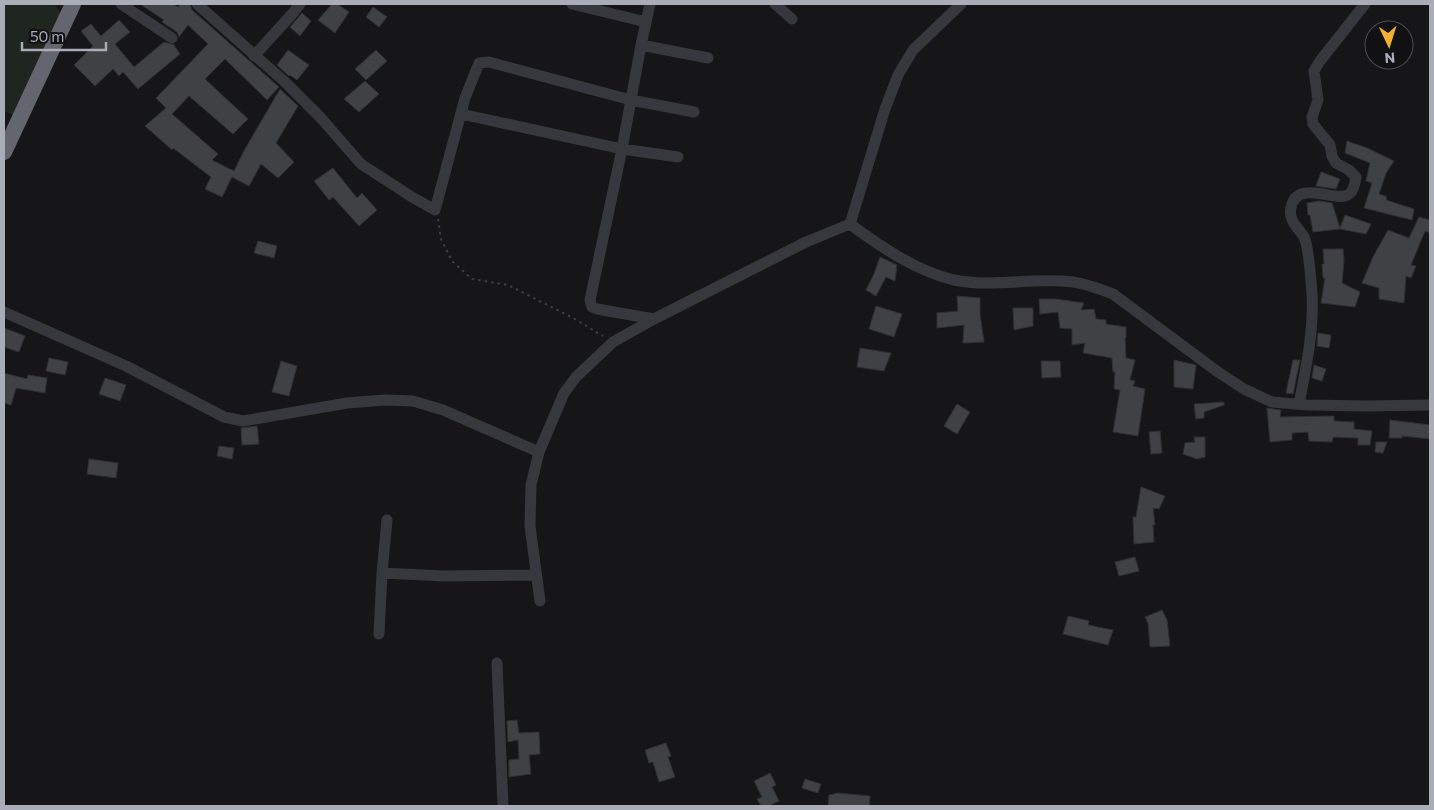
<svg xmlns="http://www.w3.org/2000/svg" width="1434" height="810" viewBox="0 0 1434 810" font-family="Commissioner,sans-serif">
<rect width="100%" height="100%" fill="#161618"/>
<path fill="#1e261f" d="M4 4H52L55 5 61 13 15 116 4 111Z"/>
<path fill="#404145" stroke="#303034" d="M140 4H173L178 7 180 4H190L192 10 279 87 267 100 225 59 205 79 248 119 233 134 189 96 172 114 218 154 212 160 234 171 245 149 280 89 298 106 276 143 294 162 278 178 261 164 249 186 232 177 222 197 205 189 211 177 173 148 172 150 145 126 166 108 156 98 208 44 188 25 179 37 177 32 162 22 164 20Z
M332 4H337L349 12 335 33 318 20Z
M373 7 387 17 379 27 366 17Z
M302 13 311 21 300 36 290 27Z
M119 20 130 32 115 44 134 67 164 42 174 45 180 54 138 89 123 72 119 76 113 69 95 86 74 65 93 46 81 31 91 24 101 36Z
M288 50 309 65 297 80 290 75 289 76 277 65Z
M376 50 387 61 366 80 355 69Z
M365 81 379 94 359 112 344 99Z
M1347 141 1367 148 1394 161 1386 173 1379 194 1387 197 1386 200 1414 209 1412 220 1364 208 1372 183 1366 181 1370 163 1345 153Z
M333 168 357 198 362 193 377 210 359 226 333 197 329 200 314 181Z
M1321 172 1340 179 1336 189 1316 186Z
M1319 201 1332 203 1340 228 1345 215 1371 224 1366 234 1340 229 1313 232 1310 215H1308L1307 203Z
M1419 217 1430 220V233L1425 231 1411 265 1416 266 1411 278 1406 276 1404 303 1379 299V288L1362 283 1373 257 1388 230 1409 238Z
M258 241 277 246 274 258 254 253Z
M1323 249H1343L1344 261 1342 283 1360 292 1355 307 1321 303 1325 278H1323L1322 264H1324Z
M880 257 897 265 895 281 886 277 876 296 866 290 874 274Z
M957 296 980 298V314L984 342 963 343 964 325 937 328V313L958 311Z
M1039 299H1056L1084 303 1081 310 1094 309 1096 319 1106 320V324L1126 327V338H1125L1126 358 1135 360 1130 380 1135 381 1133 386 1145 389 1138 436 1113 432 1120 390 1114 389 1115 372H1113L1112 358 1083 353 1085 343 1072 345V329L1060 328 1058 312 1040 314Z
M876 306 902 314 894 337 869 329Z
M1013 308H1033V326L1014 330Z
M4 328 25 336 19 352 4 347Z
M1318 333 1331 335 1329 348 1317 346Z
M860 348 891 353 884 371 857 367Z
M49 358 68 362 65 375 46 371Z
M1174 360 1196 365 1193 389 1174 387Z
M1293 360H1300L1293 394 1286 393Z
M281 361 297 366 289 396 272 392Z
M1041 361H1060L1061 377 1042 378Z
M1314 365 1326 369 1322 381 1312 378Z
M4 373 27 379 28 375 47 378 45 393 16 388 11 405 4 403Z
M105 378 126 385 120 401 99 394Z
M1224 402V405L1204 412V418L1196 419 1194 404Z
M957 404 970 412 957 434 944 426Z
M1267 408 1281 410 1280 417 1334 416V421L1354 422V429L1372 431 1370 445H1358V438L1333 437 1332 442 1309 441 1308 432 1292 433V440L1270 442Z
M1390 420 1430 425V439L1402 436V438H1389Z
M257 426 259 444 242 445 241 428Z
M1160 431 1162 453 1151 454 1149 432Z
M1194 437H1205V457L1197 459 1183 454 1185 443 1195 442Z
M1376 442H1387L1383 453 1375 452Z
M219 446 234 448 232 459 217 456Z
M89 459 118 463 116 478 87 474Z
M1141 487 1165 496 1159 509 1153 508 1155 525H1153L1154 542 1134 544 1133 517H1136Z
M1135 557 1139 571 1119 576 1115 562Z
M1162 610 1167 620 1170 646 1150 647 1148 623 1145 617Z
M1068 616 1089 621 1088 625 1113 630 1108 645 1063 634Z
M517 720 519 733 539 732 540 754 529 755 531 774 509 777V760L519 759 518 740 508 742 507 721Z
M666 743 671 756 668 757 675 777 659 782 653 762 649 763 645 750Z
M770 773 776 785 772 787 779 801 769 806H761L757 799 762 797 754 781Z
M805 779 821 784 818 793 802 788Z
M838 793 870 796 869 806H828L829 795Z"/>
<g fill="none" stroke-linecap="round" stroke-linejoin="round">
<path stroke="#3d3f44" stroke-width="2" stroke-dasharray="2.5 4" stroke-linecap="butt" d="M438 219 441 239 452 261 472 279 508 285 573 318 603 336"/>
<path stroke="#37383d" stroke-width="11" d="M121 4 172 38
M197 4 285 82 321 118 361 164 412 197 435 210 465 98 479 63 489 62 631 100 694 112
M572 4 646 22
M650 4 641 45 622 149 590 300 592 307 597 309 654 319
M775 4 792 19
M961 4 913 50 898 75 885 109 850 224C881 247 916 271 954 280 993 288 1034 277 1073 282 1087 284 1100 289 1113 294L1218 372 1244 389 1272 402 1307 405 1367 406 1430 405
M641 45 708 58
M254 56 293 13 300 4
M461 114 622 149 678 157
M4 312 126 366 224 417 243 421 347 403 385 400 413 401 443 410 539 452 531 485 530 526 540 601
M1299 404C1306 368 1314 331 1312 294 1311 282 1309 247 1304 237 1298 227 1288 221 1291 207 1298 178 1337 204 1349 194 1354 191 1355 182 1356 177L1349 170 1336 163 1332 156 1330 145 1313 124 1312 117 1318 100 1314 71 1320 61 1365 4
M539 452 564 393 576 377 613 342 654 319 806 242 850 224
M382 573 444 576 535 575
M379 634 382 573 387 520
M497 663 503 806"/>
<path stroke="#63666e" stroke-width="16" d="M4 152 73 4"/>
</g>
<rect width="1434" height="810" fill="none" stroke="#a8adb8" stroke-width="10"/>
<g transform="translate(1389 45) rotate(176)"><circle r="24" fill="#111113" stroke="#4d4f55"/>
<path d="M0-4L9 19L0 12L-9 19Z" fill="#f2b134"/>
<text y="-8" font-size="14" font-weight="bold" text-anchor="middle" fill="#a8adb8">N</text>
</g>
<path d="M22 42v8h84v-8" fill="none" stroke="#a8adb8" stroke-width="2.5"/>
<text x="30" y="42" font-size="15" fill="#a8adb8" stroke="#111113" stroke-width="4" paint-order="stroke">50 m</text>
</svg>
